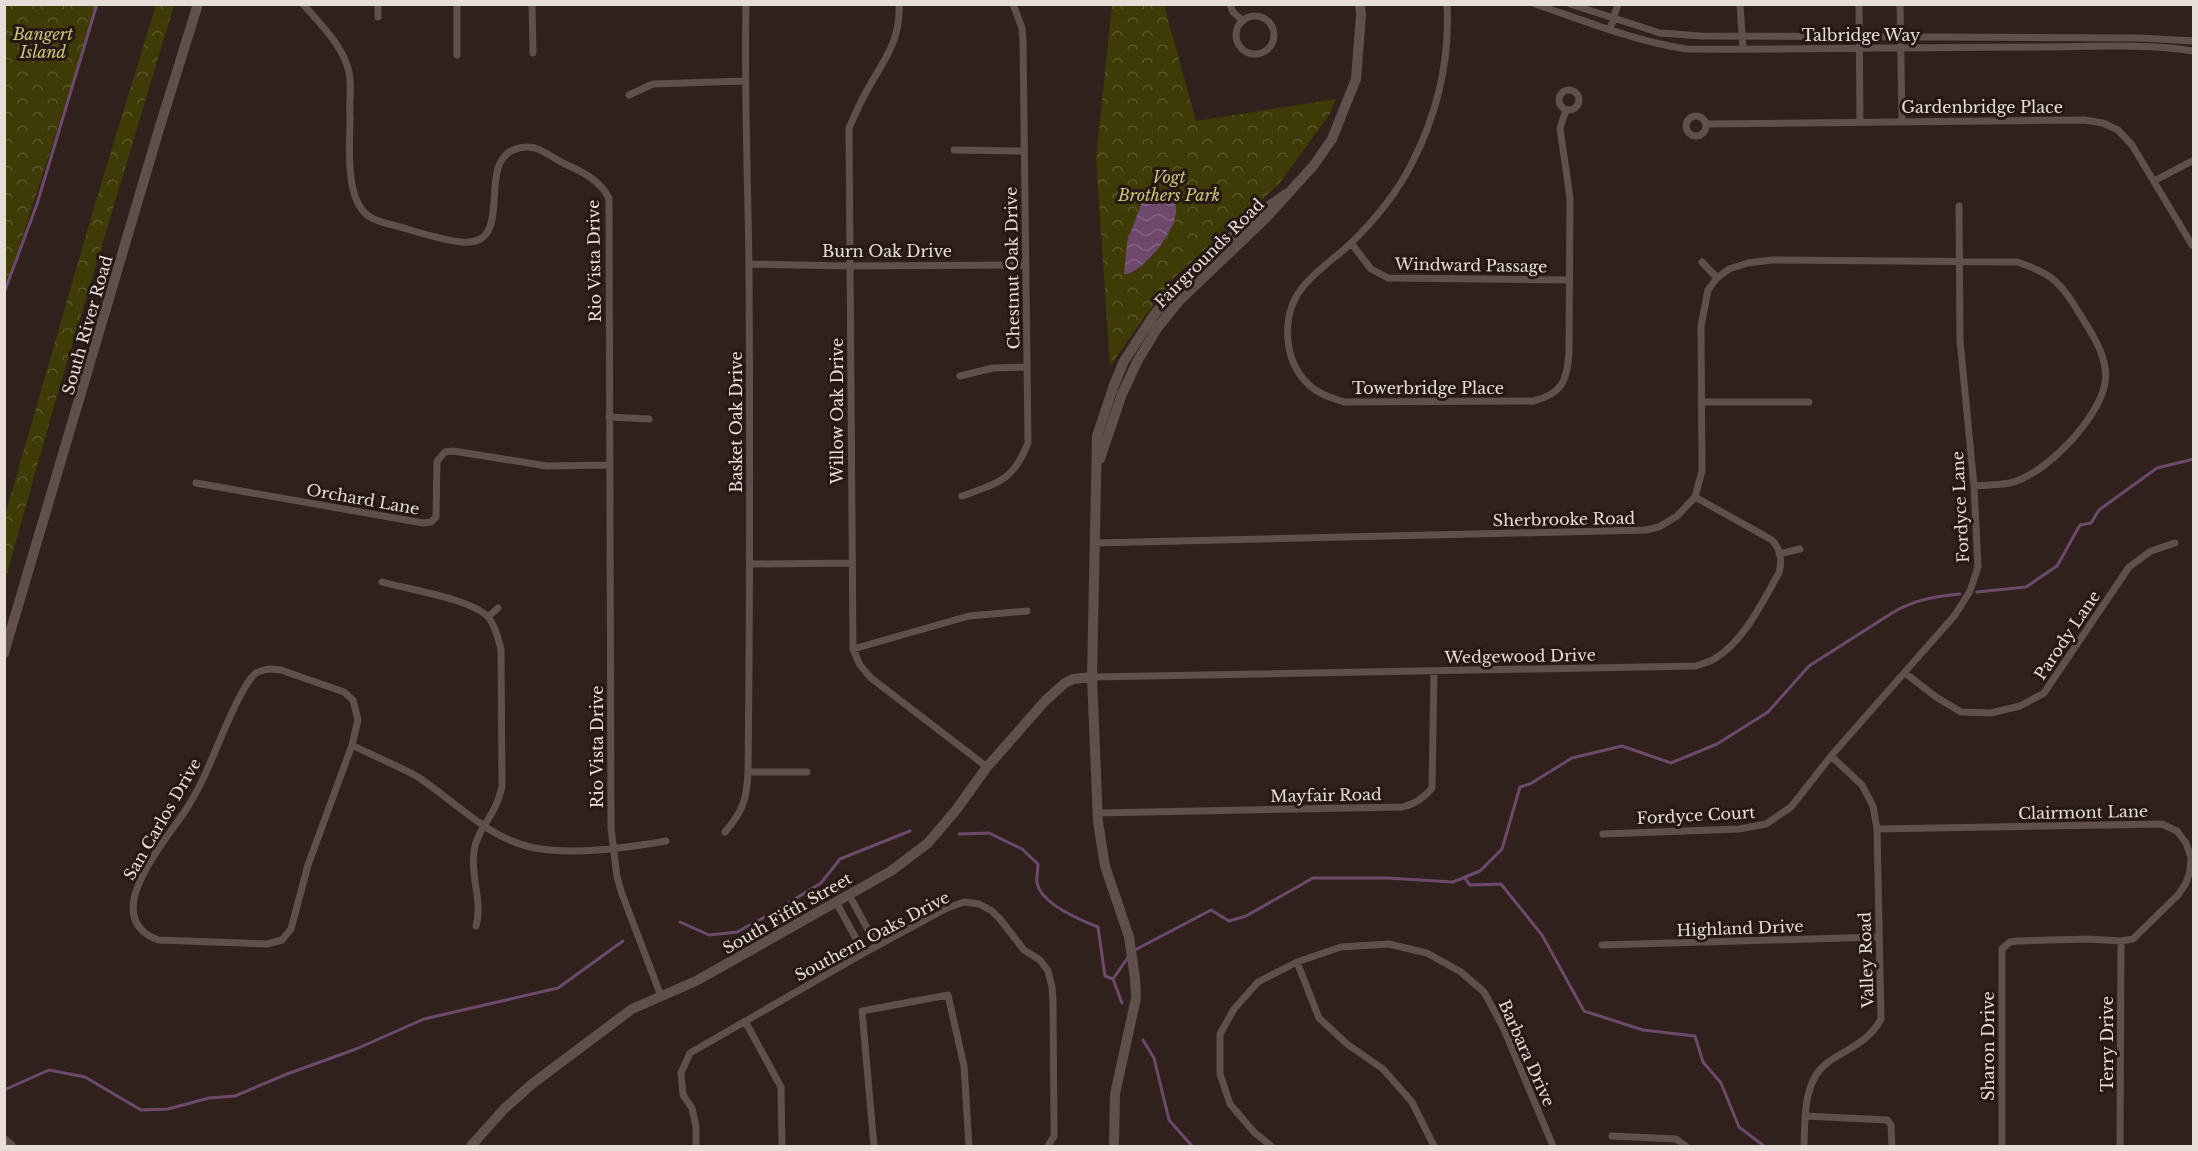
<svg xmlns="http://www.w3.org/2000/svg" width="2198" height="1151" viewBox="0 0 2198 1151" font-family="'Libre Baskerville',serif">
<defs>
<pattern id="park-crowns" width="20" height="18" patternUnits="userSpaceOnUse" patternTransform="scale(1.5)"><rect width="20" height="18" fill="#3e3b06"/><path d="M2 6a3 3 0 1 1 6 0M12 15a3 3 0 1 1 6 0" fill="none" stroke="#5a572a"/></pattern>
<pattern id="water-waves" width="16" height="10" patternUnits="userSpaceOnUse" patternTransform="scale(1.5)"><rect width="16" height="10" fill="#6e496c"/><path d="M0 5q4-4 8 0t8 0" fill="none" stroke="#836380"/></pattern>
</defs>
<rect width="100%" height="100%" fill="#30211d"/>
<path fill="url(#park-crowns)" d="M5 4H97V6L5 291Z
M156 5H174L56 399 5 580V515L97 197Z
M1112 5H1164L1196 121 1336 99 1329 115 1279 184 1171 280 1110 366 1096 158Z"/>
<path fill="url(#water-waves)" d="M1162 192C1203 202 1144 276 1124 274L1127 242 1143 199 1153 193Z"/>
<g fill="none" stroke-linecap="round" stroke-linejoin="round">
<path stroke="#6e496c" stroke-width="3" d="M4 293 37 204 97 4
M1977 592 2026 587 2057 566 2080 525 2091 523 2099 510 2157 468 2194 459
M959 834 989 833 1022 849 1038 864C1038 870 1036 877 1037 883 1041 904 1080 920 1098 927L1105 976 1113 979 1129 956
M1464 877 1470 885 1501 884 1542 935 1584 1011 1643 1030 1695 1036 1703 1062 1721 1083 1739 1127 1764 1146
M680 922 709 935 737 932 772 913 821 883 840 859 910 831
M1133 951 1211 910 1229 921 1246 916 1313 878H1387L1453 882 1480 871 1502 849 1520 787 1530 784 1572 758 1622 746 1671 763 1717 744 1768 712 1809 666 1892 613C1913 600 1936 596 1960 594
M1113 979 1122 1003
M1143 1040 1154 1058 1169 1120 1192 1146
M4 1090 49 1070 85 1077 141 1110 168 1109 209 1098 235 1096 287 1074 356 1049 424 1019 558 988 623 941"/>
<path stroke="#604f4a" stroke-width="7" d="M303 4C320 24 343 45 349 72 352 86 349 103 350 118 350 145 344 201 370 217 380 223 393 225 404 228 423 234 443 240 462 242 516 247 476 166 513 150 520 147 527 146 535 148 544 151 554 158 563 163 581 171 600 180 609 198L611 828 617 877 622 894 661 996
M457 4V55
M532 4 533 53
M899 4C901 43 882 62 865 94 859 105 854 117 849 128L853 649 860 665 871 678 987 767
M1230 4 1233 12 1243 21
M1447 4C1450 59 1437 114 1412 163 1397 193 1373 222 1349 245 1334 259 1314 272 1302 288 1281 315 1283 360 1308 384 1318 394 1332 398 1344 402L1533 401C1562 394 1567 381 1569 353L1570 198 1560 128 1566 110
M1535 4C1585 21 1634 41 1686 49 1804 50 1921 47 2038 47 2089 47 2143 43 2194 51
M1570 4 1660 33 1701 36 2140 38 2194 41
M1740 4 1743 49
M1859 4 1860 122
M1900 4 1902 121
M1236 35a19 19 0 1 1 38 0a19 19 0 1 1-38 0Z
M378 17V4
M1610 29 1618 4
M1559 100a10 10 0 1 1 20 0a10 10 0 1 1-20 0Z
M629 95 653 84 744 81
M1686 126a10 10 0 1 1 20 0a10 10 0 1 1-20 0Z
M1706 124 2084 120 2103 123 2118 130 2132 145 2192 245
M954 150 1023 151
M2154 181 2194 160
M1351 243 1371 269 1388 278 1569 280
M1702 262 1717 278
M749 264 849 266 1025 265
M960 376 993 368 1027 367
M1702 402H1809
M609 417 649 419
M196 483 423 523 431 522 436 517 437 461 445 452 453 451 547 466 609 465
M962 496C998 483 1013 481 1028 443L1023 41 1022 28 1013 4
M1095 543 1646 530 1659 527 1677 516 1695 497 1702 471 1701 326 1708 290 1717 278 1729 269 1748 263 1772 260 2017 262C2055 274 2061 284 2081 316 2093 335 2109 359 2105 383 2099 419 2045 475 2010 483 1999 485 1986 485 1974 486
M1779 554 1800 549
M751 564 851 563
M382 582C407 589 473 599 489 618 496 628 498 638 501 649L502 787C500 794 498 802 494 809 487 823 476 835 474 851 470 876 483 901 476 926
M488 617 498 608
M853 649 969 616 1027 611
M269 669 281 670 344 692 353 700 358 720 352 745 308 865 291 929 282 940 267 944 158 940C97 917 165 842 185 811 191 802 196 793 201 783 213 760 239 686 256 673 259 671 265 670 269 669Z
M1905 673 1936 697 1961 712 1991 713 2020 706 2044 693 2129 567 2151 551 2175 543
M1092 677 1696 666C1702 664 1709 662 1714 659 1744 642 1762 602 1779 573 1782 562 1781 549 1772 540L1695 497
M352 745C373 756 397 765 418 777 453 800 487 837 530 847 572 856 625 848 666 841
M748 772H807
M1098 813 1403 807C1416 803 1424 798 1432 788L1434 672
M1877 829 2162 824 2177 831 2186 843 2191 857 2190 871 2186 883 2178 895 2133 939 2121 941 2088 939 2018 941 2010 942 2002 949V1146
M725 832C743 811 747 799 748 772 750 604 750 436 749 268 748 180 744 92 746 4
M1603 834 1739 829 1766 824 1791 807 1831 756 1955 615 1970 591 1978 567 1974 486 1960 340 1959 206
M849 895 877 946
M836 902 864 953
M1602 945 1878 937
M1297 962 1319 1018 1347 1044 1383 1069 1412 1102 1434 1146
M745 1021 781 1087 782 1146
M1805 1116 1887 1120 1891 1125 1892 1146
M1612 1136 1676 1139 1686 1146
M696 1146V1127L692 1108 683 1095 681 1073 690 1053 864 953 947 908 964 902 979 904 992 911 1000 919 1024 950 1040 960 1048 971 1052 987 1053 1002 1054 1127V1136L1048 1146
M874 1146 862 1011 948 995 964 1066 969 1146
M1271 1146 1254 1132 1230 1104 1220 1074V1034L1234 1009 1258 982 1297 962 1341 947 1389 944 1427 953 1461 972 1484 992 1503 1027 1553 1146
M1804 1146C1805 1119 1803 1081 1827 1063 1849 1047 1867 1044 1881 1019L1877 829 1873 806 1862 785 1831 756
M2120 1146 2121 941"/>
<path stroke="#604f4a" stroke-width="10" d="M1100 459 1122 394 1138 360 1158 327 1179 301 1266 218 1314 165 1332 139 1356 79 1361 15 1360 4
M4 653 160 126 198 4
M4 1140 11 1146
M471 1146 504 1109 532 1084 632 1009 696 981 891 871 928 843 956 810 987 767 1045 701 1065 683 1073 679 1092 677
M1114 1146 1115 1094 1136 998 1135 978 1129 937 1105 866 1098 822 1092 677 1097 436 1114 385 1124 361 1154 315 1179 285 1206 259 1259 213 1286 194"/>
</g>
<g text-anchor="middle" dominant-baseline="central" stroke-width="6" stroke-linejoin="round" paint-order="stroke">
<g font-size="16" font-style="italic" fill="#cbc979" stroke="#261814">
<text x="43" y="34">Bangert<tspan x="43" dy="18">Island</tspan></text>
<text x="1169" y="177">Vogt<tspan x="1169" dy="18">Brothers Park</tspan></text>
</g>
<g font-size="16" fill="#e7ddd9" stroke="#261814">
<text x="1861" y="35">Talbridge Way</text>
<text x="1982" y="107">Gardenbridge Place</text>
<text x="887" y="251">Burn Oak Drive</text>
<text transform="translate(1209 253) rotate(-45)">Fairgrounds Road</text>
<text transform="translate(594 261) rotate(-91)">Rio Vista Drive</text>
<text transform="translate(1471 265) rotate(1)">Windward Passage</text>
<text transform="translate(1012 268) rotate(-91)">Chestnut Oak Drive</text>
<text transform="translate(87 325) rotate(-74)">South River Road</text>
<text x="1428" y="388">Towerbridge Place</text>
<text transform="translate(837 411) rotate(-90)">Willow Oak Drive</text>
<text transform="translate(736 422) rotate(-90)">Basket Oak Drive</text>
<text transform="translate(363 499) rotate(10)">Orchard Lane</text>
<text transform="translate(1960 507) rotate(-93)">Fordyce Lane</text>
<text transform="translate(1564 519) rotate(-1)">Sherbrooke Road</text>
<text transform="translate(2067 635) rotate(-56)">Parody Lane</text>
<text transform="translate(1520 656) rotate(-1)">Wedgewood Drive</text>
<text transform="translate(597 747) rotate(-90)">Rio Vista Drive</text>
<text transform="translate(1326 795) rotate(-1)">Mayfair Road</text>
<text transform="translate(2083 812) rotate(-1)">Clairmont Lane</text>
<text transform="translate(1696 815) rotate(-3)">Fordyce Court</text>
<text transform="translate(162 819) rotate(-60)">San Carlos Drive</text>
<text transform="translate(787 913) rotate(-30)">South Fifth Street</text>
<text transform="translate(1740 928) rotate(-2)">Highland Drive</text>
<text transform="translate(872 936) rotate(-28)">Southern Oaks Drive</text>
<text transform="translate(1866 960) rotate(-92)">Valley Road</text>
<text transform="translate(2107 1044) rotate(-90)">Terry Drive</text>
<text transform="translate(1988 1046) rotate(-90)">Sharon Drive</text>
<text transform="translate(1527 1053) rotate(66)">Barbara Drive</text>
</g>
</g>
<rect width="2198" height="1151" fill="none" stroke="#e7ddd9" stroke-width="12"/>
</svg>
